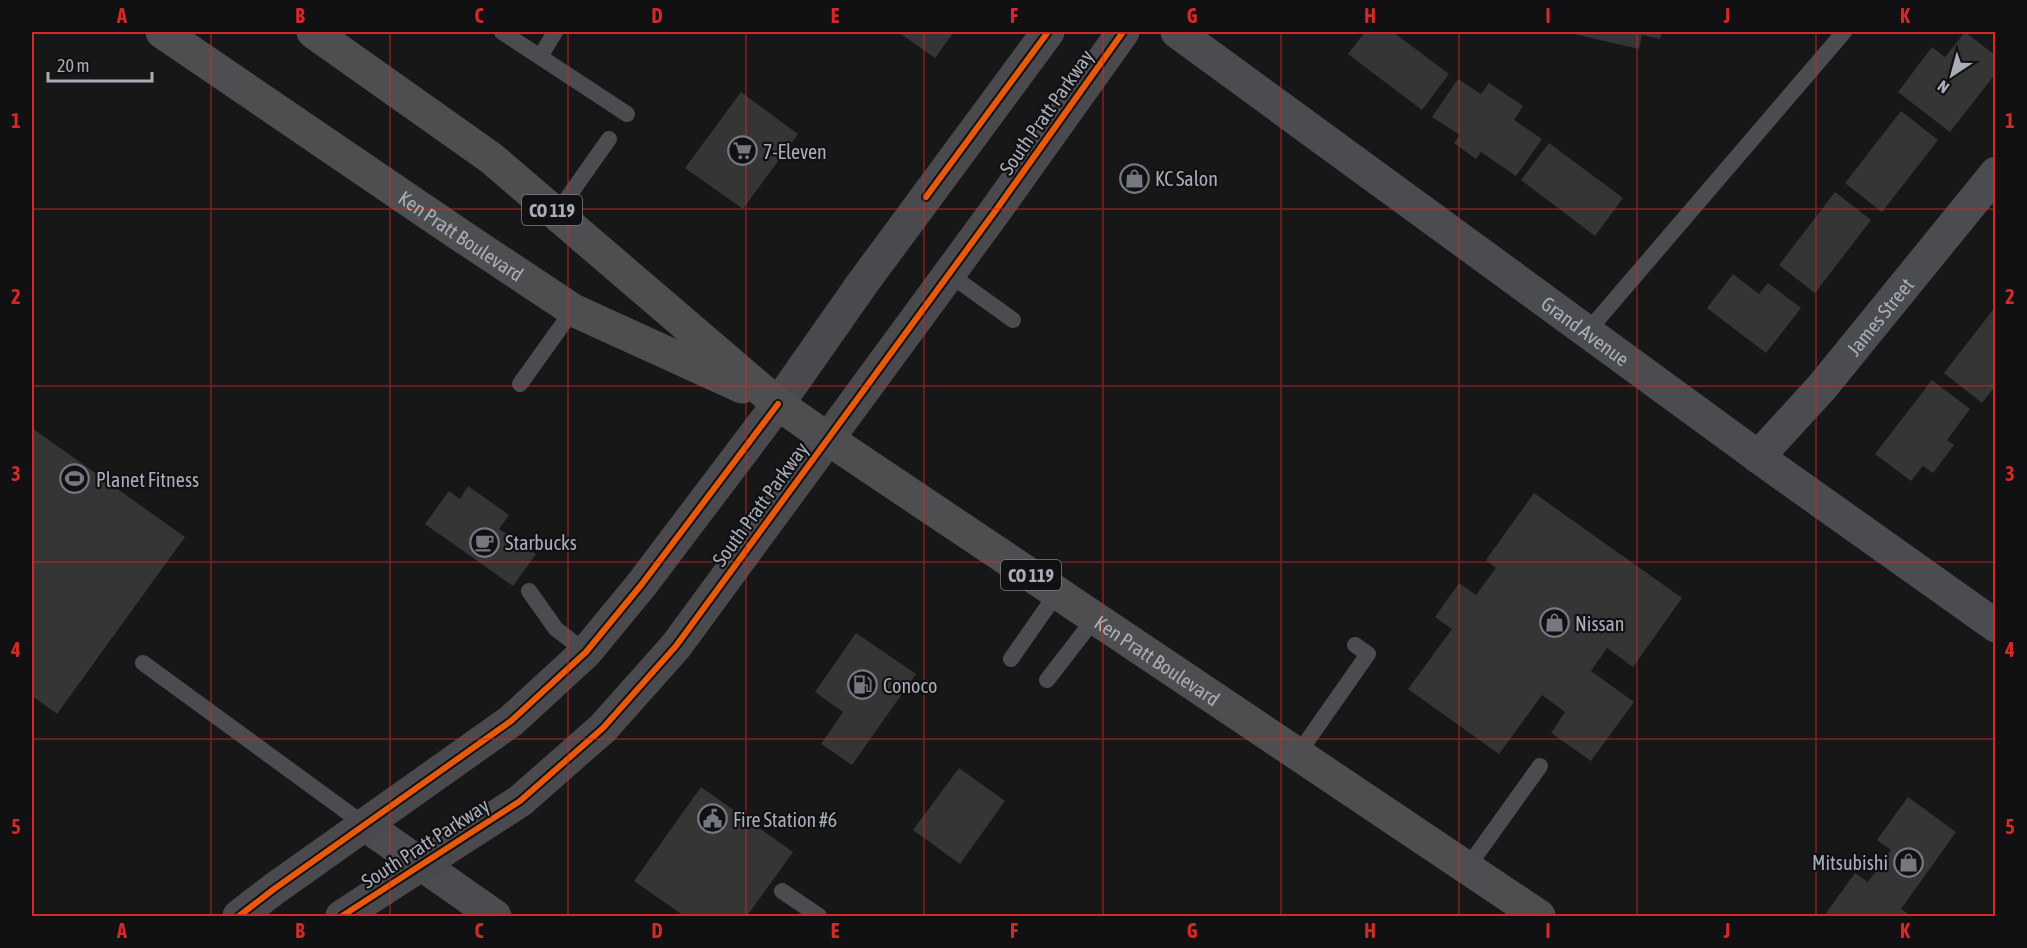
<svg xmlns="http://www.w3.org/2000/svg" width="2027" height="948" viewBox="0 0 2027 948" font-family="'Asap Condensed',sans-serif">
<rect width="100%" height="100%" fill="#171717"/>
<path fill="#353536" d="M898 32H954L935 58Z
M1365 32H1393L1449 74 1422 110 1348 54Z
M1574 32H1662L1660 39 1642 35 1639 49 1574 34Z
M1965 32 1996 56V73L1950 132 1898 92 1932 47 1945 57Z
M1458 79 1481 94 1489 83 1523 106 1514 120 1542 139 1516 176 1481 152 1476 159 1454 143 1460 135 1432 117Z
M741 92 798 134 743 209 685 168Z
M1901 111 1938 140 1882 212 1845 183Z
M1549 143 1623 198 1595 236 1521 180Z
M1835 192 1871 220 1815 293 1779 265Z
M1733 274 1759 294 1768 283 1801 308 1766 353 1707 308Z
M1996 306V385L1982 403 1944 373Z
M1932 380 1970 409 1947 440 1954 445 1933 473 1923 466 1911 481 1875 454Z
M32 428 185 537 57 714 32 696Z
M468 486 509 515 499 529 536 554 513 586 425 524 449 491 460 499Z
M1534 493 1682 598 1633 667 1607 648 1591 671 1634 702 1591 761 1551 733 1565 712 1542 695 1499 754 1408 689 1452 629 1435 617 1459 583 1476 595 1496 568 1486 560Z
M856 633 916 674 852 765 821 744 843 712 815 692Z
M959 768 1005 801 960 864 913 830Z
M701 787 793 852 747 916H684L634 881Z
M1908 797 1956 832 1901 909 1912 916H1824L1855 873 1868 882 1891 850 1877 840Z"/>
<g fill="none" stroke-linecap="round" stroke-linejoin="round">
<path stroke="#4b4c50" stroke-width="16" d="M502 32 627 114
M540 57 555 32
M556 214 609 139
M949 274 1013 320
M1587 332 1844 32
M520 384 573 310
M529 591 556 629 586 652
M1011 659 1057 593
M143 663 365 825
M1047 680 1095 618
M1298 754 1368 654 1355 645
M1467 868 1540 766
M782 891 819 916"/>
<g stroke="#4b4c50" stroke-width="33">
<path id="s1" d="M1177 32 1775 469 1996 626"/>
<path id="s2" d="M1758 457 1822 387 1996 173"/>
<path d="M365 825 495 916"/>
</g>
<path stroke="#4a4a4e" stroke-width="33" d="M239 916 274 889 511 721 586 652 642 584 778 404 862 284 1048 32
M342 916 520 801 603 728 676 646 996 210 1123 32"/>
<g stroke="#4e4e51" stroke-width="33">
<path id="s3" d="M162 32 457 233 573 310 742 387"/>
<path id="s4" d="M313 32 491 158 778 404 828 439 1539 916"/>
</g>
<defs>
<path id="cycleway" d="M926 197 1048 32
M239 916 274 889 511 721 586 652 642 584 778 404
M342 916 520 801 603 728 676 646 996 210 1123 32"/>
</defs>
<use href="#cycleway" stroke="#111113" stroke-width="10"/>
<use href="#cycleway" stroke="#e8590c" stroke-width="6"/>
</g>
<path fill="none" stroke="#d62828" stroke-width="1.5" stroke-opacity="0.55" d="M211 32V916M390 32V916M568 32V916M746 32V916M924 32V916M1103 32V916M1281 32V916M1459 32V916M1637 32V916M1816 32V916M32 209H1996M32 386H1996M32 562H1996M32 739H1996"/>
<defs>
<symbol id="supermarket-ring" viewBox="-11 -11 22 22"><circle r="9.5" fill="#111113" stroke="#757880" stroke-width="1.5"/><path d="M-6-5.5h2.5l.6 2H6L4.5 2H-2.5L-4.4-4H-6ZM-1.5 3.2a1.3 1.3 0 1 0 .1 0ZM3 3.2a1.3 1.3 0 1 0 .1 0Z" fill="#757880"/></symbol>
<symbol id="shop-ring" viewBox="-11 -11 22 22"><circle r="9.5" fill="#111113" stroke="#757880" stroke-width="1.5"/><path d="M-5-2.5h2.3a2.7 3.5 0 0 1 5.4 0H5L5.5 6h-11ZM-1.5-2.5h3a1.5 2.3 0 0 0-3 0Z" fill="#757880"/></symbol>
<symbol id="stadium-ring" viewBox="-11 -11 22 22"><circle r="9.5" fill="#111113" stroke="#757880" stroke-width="1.5"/><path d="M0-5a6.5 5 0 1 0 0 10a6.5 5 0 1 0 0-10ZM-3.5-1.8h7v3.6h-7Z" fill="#757880"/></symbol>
<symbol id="cafe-ring" viewBox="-11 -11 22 22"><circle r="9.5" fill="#111113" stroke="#757880" stroke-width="1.5"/><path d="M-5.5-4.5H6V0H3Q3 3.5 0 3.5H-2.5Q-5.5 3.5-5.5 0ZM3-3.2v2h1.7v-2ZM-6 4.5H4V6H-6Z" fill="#757880"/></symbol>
<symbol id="fuel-ring" viewBox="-11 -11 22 22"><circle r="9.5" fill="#111113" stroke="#757880" stroke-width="1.5"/><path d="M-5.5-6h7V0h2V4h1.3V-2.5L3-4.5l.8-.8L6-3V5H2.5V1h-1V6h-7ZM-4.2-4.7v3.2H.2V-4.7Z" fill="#757880"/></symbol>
<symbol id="civic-ring" viewBox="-11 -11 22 22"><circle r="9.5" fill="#111113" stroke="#757880" stroke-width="1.5"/><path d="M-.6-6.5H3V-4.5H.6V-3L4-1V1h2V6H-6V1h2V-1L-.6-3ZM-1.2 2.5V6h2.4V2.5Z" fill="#757880"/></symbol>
</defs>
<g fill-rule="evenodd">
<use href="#supermarket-ring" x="726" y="134" width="33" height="33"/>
<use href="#shop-ring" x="1118" y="162" width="33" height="33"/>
<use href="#stadium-ring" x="58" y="462" width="33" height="33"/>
<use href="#cafe-ring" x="468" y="526" width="33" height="33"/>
<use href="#shop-ring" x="1538" y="606" width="33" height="33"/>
<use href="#fuel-ring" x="846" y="668" width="33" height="33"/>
<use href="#civic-ring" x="696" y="802" width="33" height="33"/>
<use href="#shop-ring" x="1892" y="846" width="33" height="33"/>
</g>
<g text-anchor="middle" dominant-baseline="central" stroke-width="4.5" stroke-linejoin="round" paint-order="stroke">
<g fill="#111113" stroke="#7b7e86" stroke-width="1.5">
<rect x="522" y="195" width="60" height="30" rx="4.5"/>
<rect x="1001" y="560" width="60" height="30" rx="4.5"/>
</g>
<g font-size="18" font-weight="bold" fill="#a8adb8">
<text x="552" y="210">CO 119</text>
<text x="1031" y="575">CO 119</text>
</g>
<g font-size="20" fill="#a8adb8" stroke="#111113">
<text transform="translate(1046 112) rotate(-55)">South Pratt Parkway</text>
<text stroke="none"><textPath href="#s3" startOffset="362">Ken Pratt Boulevard</textPath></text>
<text stroke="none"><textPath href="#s2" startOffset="186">James Street</textPath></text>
<text stroke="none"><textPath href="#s1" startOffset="506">Grand Avenue</textPath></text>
<text transform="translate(760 504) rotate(-54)">South Pratt Parkway</text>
<text stroke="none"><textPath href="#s4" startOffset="1054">Ken Pratt Boulevard</textPath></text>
<text transform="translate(425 843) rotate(-33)">South Pratt Parkway</text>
</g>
<g font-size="20" fill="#a8adb8" stroke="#111113" text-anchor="start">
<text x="763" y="151">7-Eleven</text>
<text x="1155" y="178">KC Salon</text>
<text x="96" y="479">Planet Fitness</text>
<text x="505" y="542">Starbucks</text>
<text x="1575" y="623">Nissan</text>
<text x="883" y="685">Conoco</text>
<text x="733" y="819">Fire Station #6</text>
<text x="1888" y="862" text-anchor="end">Mitsubishi</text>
</g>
</g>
<rect width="2027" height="948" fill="none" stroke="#111113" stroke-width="66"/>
<g transform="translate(1952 75) rotate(216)" stroke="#111113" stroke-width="4.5" paint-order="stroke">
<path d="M0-4.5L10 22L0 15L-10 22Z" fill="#a8adb8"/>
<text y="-9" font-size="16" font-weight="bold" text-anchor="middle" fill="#a8adb8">N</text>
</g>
<path d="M48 72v9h104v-9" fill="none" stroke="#a8adb8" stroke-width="3"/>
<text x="57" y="72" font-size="18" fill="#a8adb8" stroke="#111113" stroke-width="4.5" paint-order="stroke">20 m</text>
<rect x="33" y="33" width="1961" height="882" fill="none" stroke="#d62828" stroke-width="2"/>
<g font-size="20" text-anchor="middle" font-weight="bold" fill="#d62828">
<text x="122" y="23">A</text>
<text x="300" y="23">B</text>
<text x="479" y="23">C</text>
<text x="657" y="23">D</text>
<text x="835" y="23">E</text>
<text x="1014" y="23">F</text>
<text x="1192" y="23">G</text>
<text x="1370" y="23">H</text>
<text x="1548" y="23">I</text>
<text x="1727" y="23">J</text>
<text x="1905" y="23">K</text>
<text x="16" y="128">1</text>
<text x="2010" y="128">1</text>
<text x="16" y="304">2</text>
<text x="2010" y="304">2</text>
<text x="16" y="481">3</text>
<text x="2010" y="481">3</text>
<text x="16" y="657">4</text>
<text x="2010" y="657">4</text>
<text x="16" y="834">5</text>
<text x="2010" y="834">5</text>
<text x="122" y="938">A</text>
<text x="300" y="938">B</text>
<text x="479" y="938">C</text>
<text x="657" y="938">D</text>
<text x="835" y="938">E</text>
<text x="1014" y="938">F</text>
<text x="1192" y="938">G</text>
<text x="1370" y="938">H</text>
<text x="1548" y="938">I</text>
<text x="1727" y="938">J</text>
<text x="1905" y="938">K</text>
</g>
</svg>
